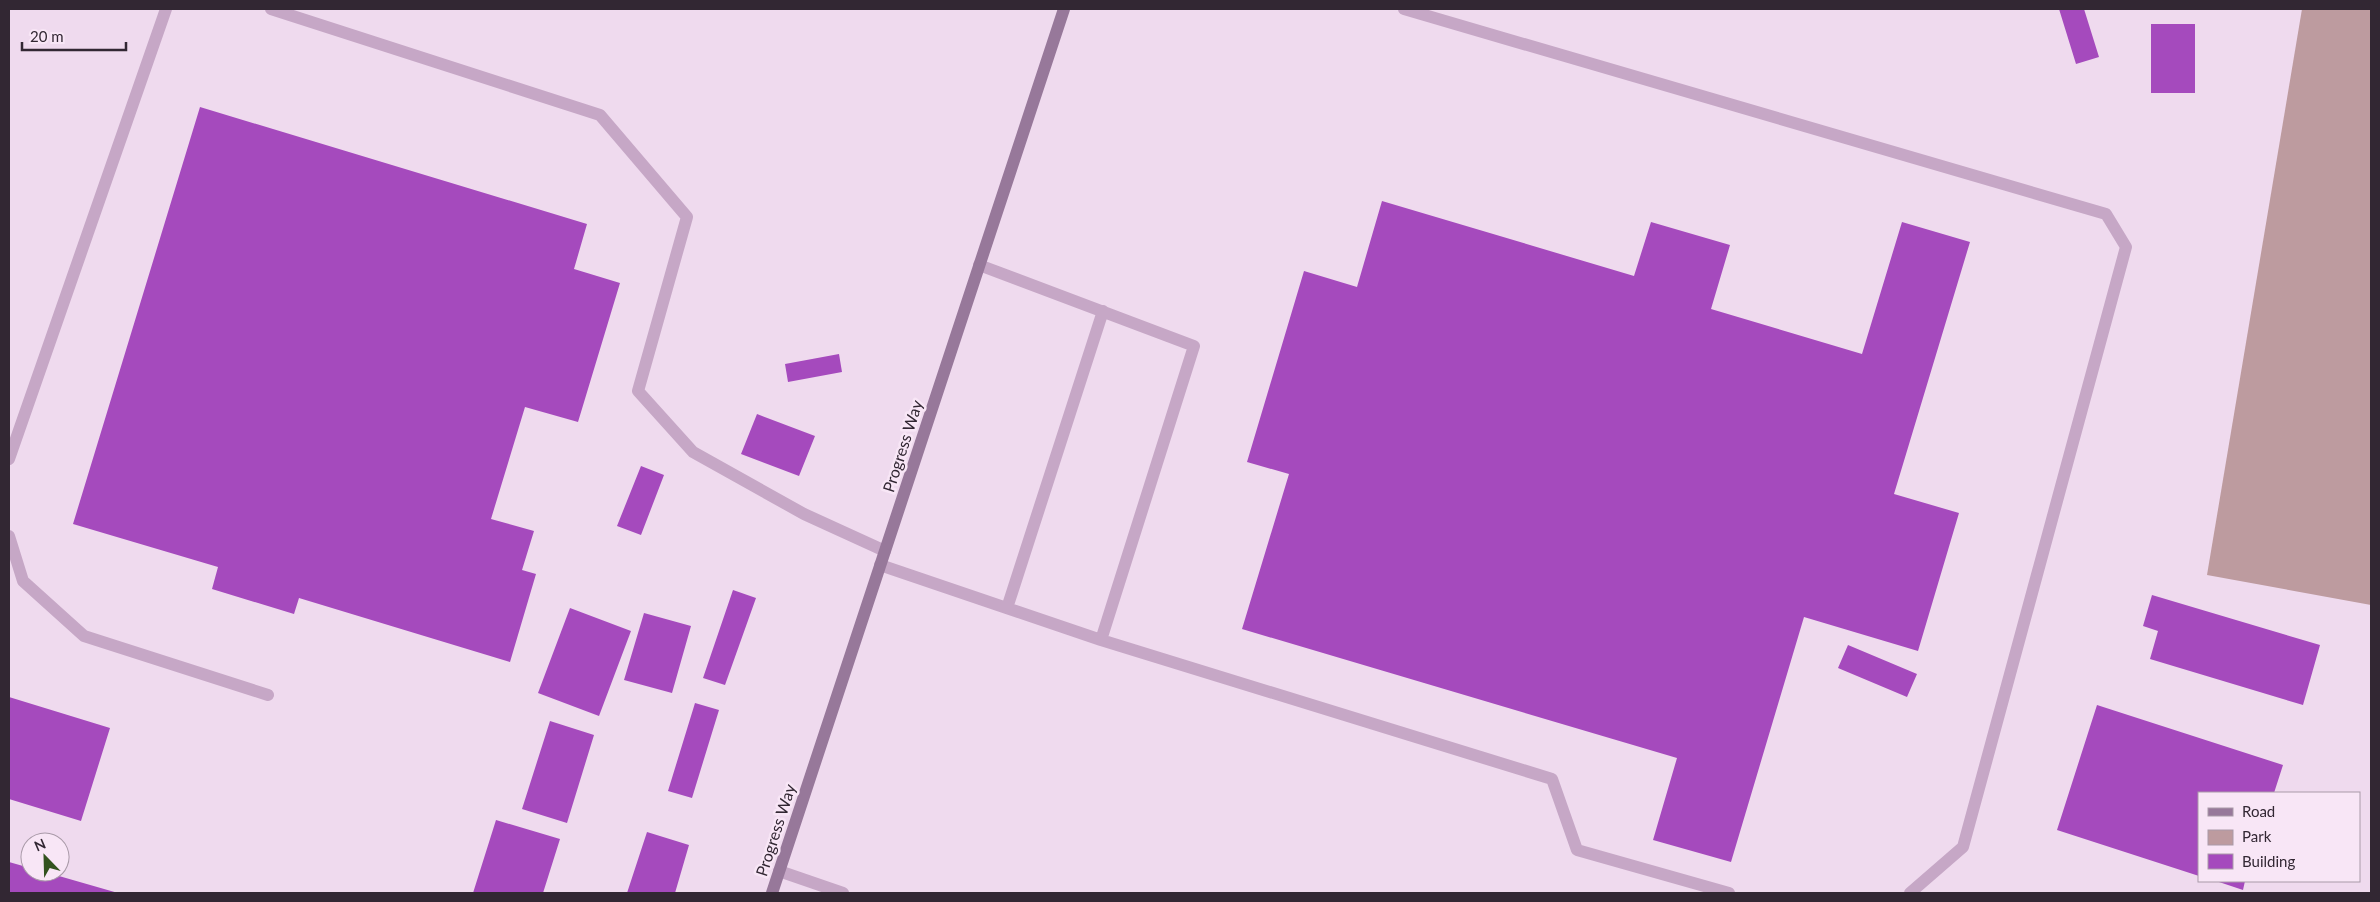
<svg xmlns="http://www.w3.org/2000/svg" width="2380" height="902" viewBox="0 0 2380 902" font-family="Lato,sans-serif">
<rect width="100%" height="100%" fill="#efdaee"/>
<path fill="#bd9b9f" d="M2302 9H2371V605L2207 575Z"/>
<path fill="#a54abd" d="M2059 9H2084L2099 57 2076 64Z
M2151 24H2195V93H2151Z
M200 107 587 224 574 269 620 283 578 422 525 407 491 519 534 531 522 570 536 574 510 662 299 598 294 614 212 589 218 567 73 524Z
M1382 201 1634 276 1651 222 1730 245 1711 309 1862 354 1902 222 1970 242 1894 494 1959 513 1918 651 1804 617 1731 862 1653 840 1677 758 1242 629 1289 474 1247 462 1304 271 1357 287Z
M839 354 842 372 788 382 785 364Z
M757 414 815 436 799 476 741 454Z
M641 466 664 475 641 535 617 526Z
M733 590 756 598 725 685 703 678Z
M2152 595 2320 645 2303 705 2150 659 2158 631 2143 626Z
M570 608 631 631 599 716 538 693Z
M644 613 691 626 672 693 624 680Z
M1848 645 1917 674 1907 697 1838 668Z
M9 697 110 728 81 821 9 799Z
M695 703 719 710 692 798 668 791Z
M2097 705 2283 765 2274 793H2199V876L2057 830Z
M550 721 594 735 567 823 522 809Z
M496 820 560 839 543 893H473Z
M647 832 689 845 675 893H627Z
M9 862 30 868V872H45L118 893H9Z
M2216 881H2245L2243 890Z"/>
<g fill="none" stroke-linecap="round" stroke-linejoin="round">
<path stroke="#c6a7c6" stroke-width="12" d="M271 9 600 115 687 217 638 391 693 452 804 514 885 551
M1404 9 2106 214 2126 247 1963 847 1910 893
M9 459 166 9
M9 536 23 581 84 636 268 695
M880 565 1101 640 1194 346 979 265
M1007 608 1103 311
M1101 640 1552 779 1577 850 1729 893
M779 871 843 893"/>
<path stroke="#97789a" stroke-width="12" d="M772 893 1064 9"/>
</g>
<g text-anchor="middle" dominant-baseline="central" stroke-width="5" stroke-linejoin="round" paint-order="stroke">
<g font-size="16" fill="#322733" stroke="#f8e6f6">
<text transform="translate(902 446) rotate(-72)">Progress Way</text>
<text transform="translate(775 830) rotate(-72)">Progress Way</text>
</g>
</g>
<rect width="2380" height="902" fill="none" stroke="#322733" stroke-width="20"/>
<rect x="2198" y="792" width="162" height="90" fill="#f8e6f6" stroke="#a99aa8"/>
<rect x="2208" y="808" width="25" height="8" fill="#97789a" stroke="#a99aa8"/>
<text x="2242" y="817" font-size="15" fill="#322733">Road</text>
<rect x="2208" y="830" width="25" height="15" fill="#bd9b9f" stroke="#a99aa8"/>
<text x="2242" y="842" font-size="15" fill="#322733">Park</text>
<rect x="2208" y="854" width="25" height="15" fill="#a54abd" stroke="#a99aa8"/>
<text x="2242" y="867" font-size="15" fill="#322733">Building</text>
<g transform="translate(45 857) rotate(337)"><circle r="24" fill="#f8e6f6" stroke="#a99aa8"/>
<path d="M0-4L9 19L0 12L-9 19Z" fill="#33521f"/>
<text y="-8" font-size="14" font-weight="bold" text-anchor="middle" fill="#322733">N</text>
</g>
<path d="M22 42v8h104v-8" fill="none" stroke="#322733" stroke-width="2.5"/>
<text x="30" y="42" font-size="15" fill="#322733" stroke="#f8e6f6" stroke-width="4" paint-order="stroke">20 m</text>
</svg>
